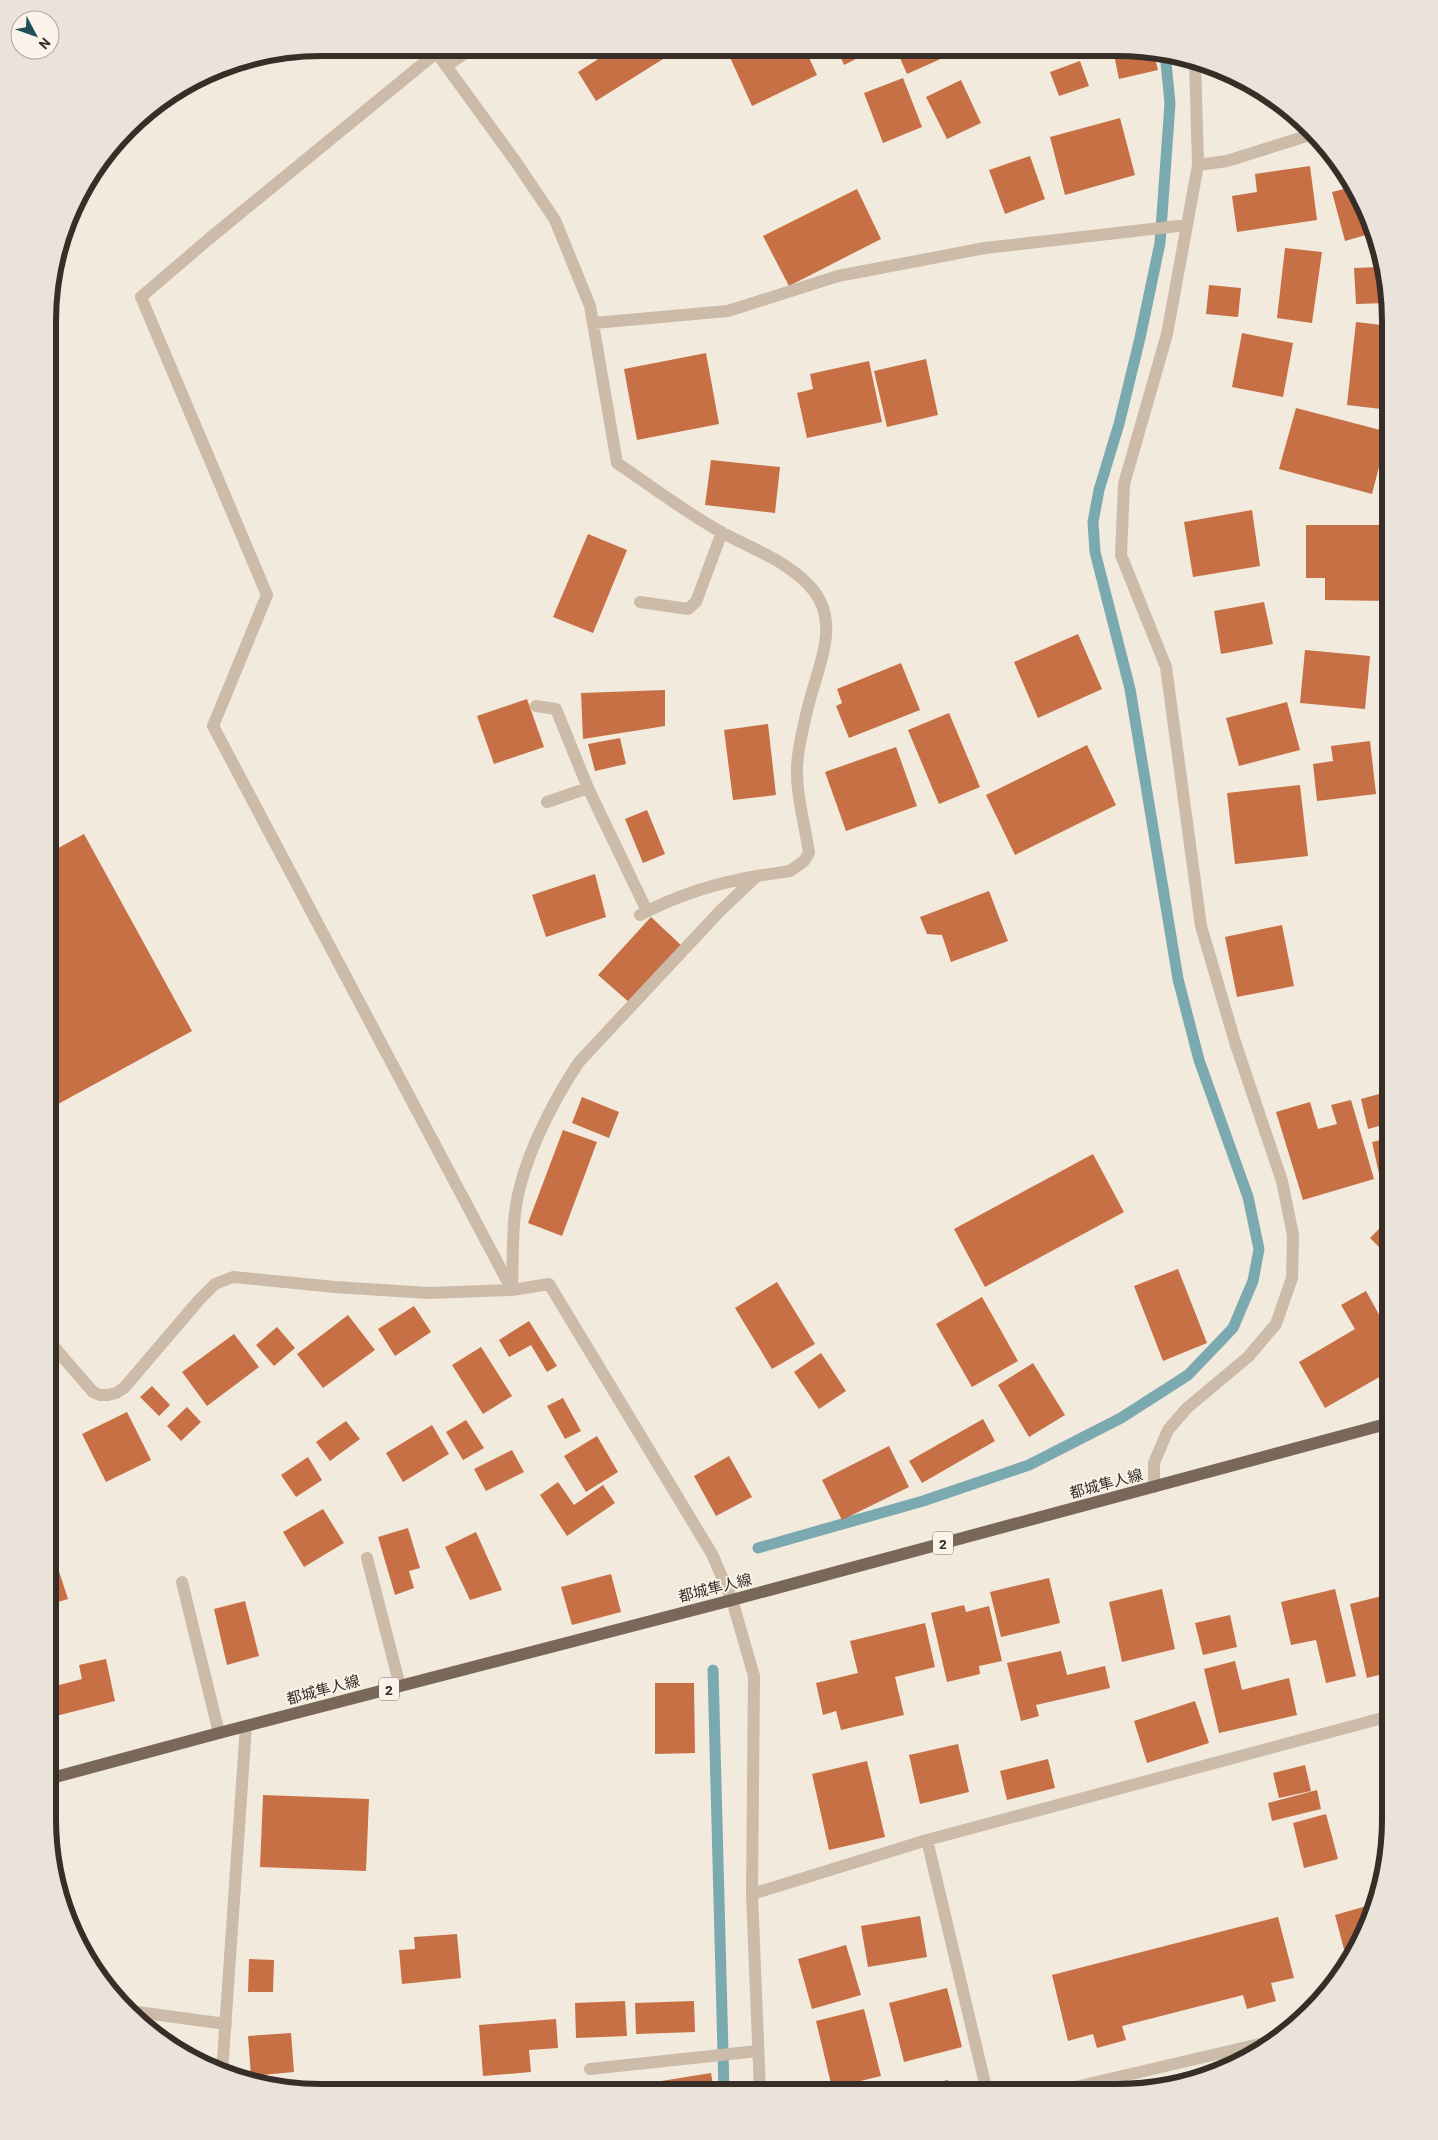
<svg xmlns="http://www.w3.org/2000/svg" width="1438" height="2140" viewBox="0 0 1438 2140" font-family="Barlow,'Noto Sans JP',sans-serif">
<rect width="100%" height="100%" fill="#f2eadc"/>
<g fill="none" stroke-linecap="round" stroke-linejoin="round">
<path stroke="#7ba9b0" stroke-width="11" d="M758 1548 923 1501 1029 1465 1121 1418 1188 1375 1233 1328 1253 1281 1259 1249 1248 1197 1199 1060 1178 979 1130 689 1095 552 1093 522 1099 490 1119 424 1140 338 1160 243 1170 103 1165 53
M713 1670 724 2091"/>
</g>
<path fill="#c77045" d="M615 48 679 49 596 101 578 72Z
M737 49H805L817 75 752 106 728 53Z
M837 49H876L844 65Z
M896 49H963L907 74Z
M1113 50H1153L1158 70 1119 79Z
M1080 61 1089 86 1059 96 1050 72Z
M903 78 922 127 883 143 864 93Z
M961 80 981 123 947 139 926 97Z
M1120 118 1135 175 1065 195 1050 137Z
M1030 156 1045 199 1005 214 989 170Z
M1310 166 1317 220 1237 232 1232 196 1257 192 1255 174Z
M1352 187 1370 216 1373 233 1345 241 1332 192Z
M857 189 881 239 789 286 763 236Z
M1285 248 1322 252 1312 323 1277 318Z
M1380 267 1387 303 1356 304 1354 268Z
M1209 285 1241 288 1238 317 1206 314Z
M1356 322 1390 326V410L1347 405Z
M1242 333 1293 343 1283 397 1232 387Z
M706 353 719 424 637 440 624 369Z
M926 359 938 415 887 427 874 371Z
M869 361 882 422 807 438 797 393 813 389 810 374Z
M1296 408 1388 432 1372 494 1279 469Z
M711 460 780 467 775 513 705 505Z
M1252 510 1260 566 1193 577 1184 522Z
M1306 525H1390V601L1325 600V578H1306Z
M588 534 627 550 593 633 553 617Z
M1264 602 1273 644 1221 654 1214 611Z
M1078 634 1102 689 1038 718 1014 662Z
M1305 650 1370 656 1365 709 1300 703Z
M901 663 920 710 849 738 836 706 842 703 837 689Z
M665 690V726L583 739 581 693Z
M527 699 544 747 494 764 477 716Z
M1287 702 1300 750 1239 766 1226 718Z
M949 713 980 787 939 804 908 730Z
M768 724 776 795 733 800 724 730Z
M620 738 626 764 595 771 588 744Z
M1370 741 1376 794 1317 801 1313 764 1333 761 1331 746Z
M1087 745 1116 805 1015 855 986 795Z
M896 747 917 806 846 831 825 772Z
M1300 785 1308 856 1235 864 1227 793Z
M49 805 57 820 49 825Z
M647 810 665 854 643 863 625 819Z
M84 834 192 1031 49 1109V853Z
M595 874 606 917 546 937 532 895Z
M989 891 1008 941 951 962 942 935 927 934 920 917Z
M651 917 682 946 630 1003 598 975Z
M1282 925 1294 986 1237 997 1225 937Z
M1390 1091V1123L1368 1129 1361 1099Z
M582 1097 619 1112 609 1138 572 1123Z
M1351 1100 1374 1179 1303 1200 1276 1112 1310 1102 1318 1129 1337 1124 1331 1105Z
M563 1130 597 1142 562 1236 528 1223Z
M1390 1138V1176L1380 1178 1372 1142Z
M1093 1154 1124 1212 985 1287 954 1229Z
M1390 1218V1258L1370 1238Z
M1178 1269 1207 1343 1163 1361 1134 1286Z
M777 1282 815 1344 772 1369 735 1308Z
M1366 1291 1387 1329 1381 1332 1390 1348V1371L1325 1408 1299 1362 1355 1329 1341 1305Z
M982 1297 1018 1361 972 1387 936 1324Z
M414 1306 431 1332 395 1356 378 1329Z
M348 1315 375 1350 323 1388 297 1354Z
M529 1321 557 1366 547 1372 531 1345 509 1357 499 1340Z
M277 1327 295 1348 274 1366 256 1345Z
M234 1334 259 1367 207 1406 182 1372Z
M481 1347 512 1396 483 1414 452 1365Z
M821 1353 846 1391 819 1409 794 1372Z
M1033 1363 1065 1415 1029 1437 998 1385Z
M152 1386 170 1405 159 1416 140 1397Z
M563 1398 581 1431 565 1439 547 1406Z
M187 1407 201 1422 181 1441 167 1426Z
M127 1412 151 1460 106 1482 82 1434Z
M983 1419 995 1441 922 1483 909 1461Z
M466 1420 484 1448 463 1460 446 1432Z
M346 1421 360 1439 330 1461 316 1442Z
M432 1425 449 1454 403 1482 386 1453Z
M597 1436 618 1472 586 1492 564 1456Z
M889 1446 909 1487 842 1520 822 1480Z
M512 1450 524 1472 486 1491 474 1469Z
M729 1456 752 1497 716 1516 694 1476Z
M308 1457 322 1480 296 1497 281 1475Z
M558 1482 574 1505 603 1485 615 1503 567 1536 540 1495Z
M323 1509 344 1543 304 1567 283 1532Z
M408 1528 420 1568 409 1571 414 1588 395 1595 378 1537Z
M476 1532 502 1590 470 1600 445 1547Z
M52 1550 68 1599 48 1605V1551Z
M611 1574 621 1612 572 1625 561 1587Z
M1049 1578 1060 1623 1001 1637 990 1592Z
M1162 1589 1175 1649 1122 1662 1109 1602Z
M1335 1589 1356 1676 1326 1683 1316 1640 1291 1645 1281 1602Z
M1390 1594V1672L1367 1678 1350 1604Z
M245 1601 259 1656 227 1665 214 1609Z
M964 1605 966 1612 989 1606 1002 1661 979 1666 980 1674 947 1682 931 1613Z
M1230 1615 1237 1647 1203 1655 1195 1623Z
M925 1623 935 1667 895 1677 904 1715 841 1730 836 1711 823 1715 816 1683 858 1673 850 1641Z
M1061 1651 1067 1675 1105 1666 1110 1688 1036 1705 1039 1716 1021 1721 1007 1663Z
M106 1659 115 1701 48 1718V1688L82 1679 79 1665Z
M1235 1661 1242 1690 1289 1678 1297 1715 1219 1733 1204 1669Z
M655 1683H694L695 1753 655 1754Z
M1195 1701 1209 1743 1147 1763 1134 1721Z
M958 1744 969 1792 920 1804 909 1755Z
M1048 1759 1055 1788 1007 1800 1000 1771Z
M867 1761 885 1837 829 1850 812 1774Z
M1305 1765 1311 1791 1279 1798 1273 1773Z
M1317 1790 1321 1809 1272 1821 1268 1803Z
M263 1795 369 1799 366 1871 260 1867Z
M1326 1814 1338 1859 1304 1868 1293 1823Z
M1377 1903 1376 1907 1347 1961 1335 1915Z
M920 1916 927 1957 868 1967 861 1926Z
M1278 1917 1294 1978 1271 1983 1276 2001 1247 2009 1243 1995 1122 2026 1126 2040 1097 2048 1093 2034 1068 2041 1052 1975Z
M457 1934 461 1978 402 1984 399 1950 415 1949 414 1937Z
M846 1945 861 1995 812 2009 798 1959Z
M249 1959 274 1960 273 1992H248Z
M947 1988 962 2047 904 2062 889 2003Z
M625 2001 627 2036 576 2038 575 2003Z
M694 2001 695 2032 636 2034 635 2003Z
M864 2009 881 2076 832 2088 816 2021Z
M556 2019 558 2048 529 2050 531 2072 483 2076 479 2025Z
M291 2033 294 2072 251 2076 248 2036Z
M1241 2060 1222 2072 1186 2079 1185 2076Z
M711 2073 714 2091H625L624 2087Z
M948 2080 950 2092H899V2091Z
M881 2087 882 2092H867V2091Z"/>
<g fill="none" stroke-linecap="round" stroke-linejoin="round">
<path stroke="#cbbba8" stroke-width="12" d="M210 238 141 297 267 595 213 726"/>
<path stroke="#cbbba8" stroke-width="12" d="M433 48 516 162 555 220 590 306 617 463C651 486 685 512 721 532 752 549 791 562 814 591 840 625 818 667 809 703 804 723 798 746 797 767 796 795 805 825 809 853L804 861 790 871 757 876 720 911 579 1062C551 1104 521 1163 515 1213 512 1238 513 1265 512 1290
M447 66 472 48
M1198 165 1227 161 1313 134
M210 238 436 53
M594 323 728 311 838 276 985 248 1187 225
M640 602 688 609 696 602 722 532
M536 706 556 709 588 788
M213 726 512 1290
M547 802 588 788 647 911
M640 915C677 895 717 883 757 876
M48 1340 93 1392 100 1395H108L116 1393 124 1388 199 1300 215 1284 233 1277 335 1287 429 1293 512 1290 549 1284 712 1554 732 1600
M1154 1487V1463L1168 1430 1187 1408 1248 1357 1276 1324 1292 1278 1293 1235 1282 1181 1235 1042 1201 926 1166 667 1121 555 1124 484 1167 334 1198 165 1195 61
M367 1558 400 1686
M182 1582 219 1733
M927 1840 987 2092
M752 1894 927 1840 1390 1716
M130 2011 226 2024
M590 2069 758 2051
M222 2073 246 1726
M1054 2092 1277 2040"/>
<path stroke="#cbbba8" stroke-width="12" d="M732 1600 754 1676 752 1894 760 2092"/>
<path stroke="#796759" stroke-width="12" d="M48 1779 219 1733 732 1600 1390 1423"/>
</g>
<g text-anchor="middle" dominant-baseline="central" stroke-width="4" stroke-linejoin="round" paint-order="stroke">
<g fill="#faf3e9" stroke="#726962" stroke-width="1">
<rect x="933" y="1531.5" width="20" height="23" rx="4"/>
<rect x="379" y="1677.5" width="20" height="23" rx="4"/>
</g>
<g font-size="14" font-weight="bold" fill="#372e28">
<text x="943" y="1543">2</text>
<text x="389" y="1689">2</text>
</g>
<g font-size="15" fill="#372e28" stroke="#faf3e9">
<text transform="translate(1106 1483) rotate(-15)">都城隼人線</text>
<text transform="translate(715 1587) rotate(-14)">都城隼人線</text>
<text transform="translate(323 1689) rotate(-15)">都城隼人線</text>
</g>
</g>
<path d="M0 0H1438V2140H0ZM321 56H1117A265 265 0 0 1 1382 321V1819A265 265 0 0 1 1117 2084H321A265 265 0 0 1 56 1819V321A265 265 0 0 1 321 56Z" fill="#eae3da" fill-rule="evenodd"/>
<path fill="none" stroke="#372e28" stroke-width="6" d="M321 56H1117A265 265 0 0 1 1382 321V1819A265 265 0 0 1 1117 2084H321A265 265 0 0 1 56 1819V321A265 265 0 0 1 321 56Z"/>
<g transform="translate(35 35) rotate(131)"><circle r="24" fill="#faf3e9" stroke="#aca49c"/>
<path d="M0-4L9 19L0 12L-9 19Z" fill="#1d5059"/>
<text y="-8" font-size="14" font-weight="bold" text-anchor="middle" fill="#372e28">N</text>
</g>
</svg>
